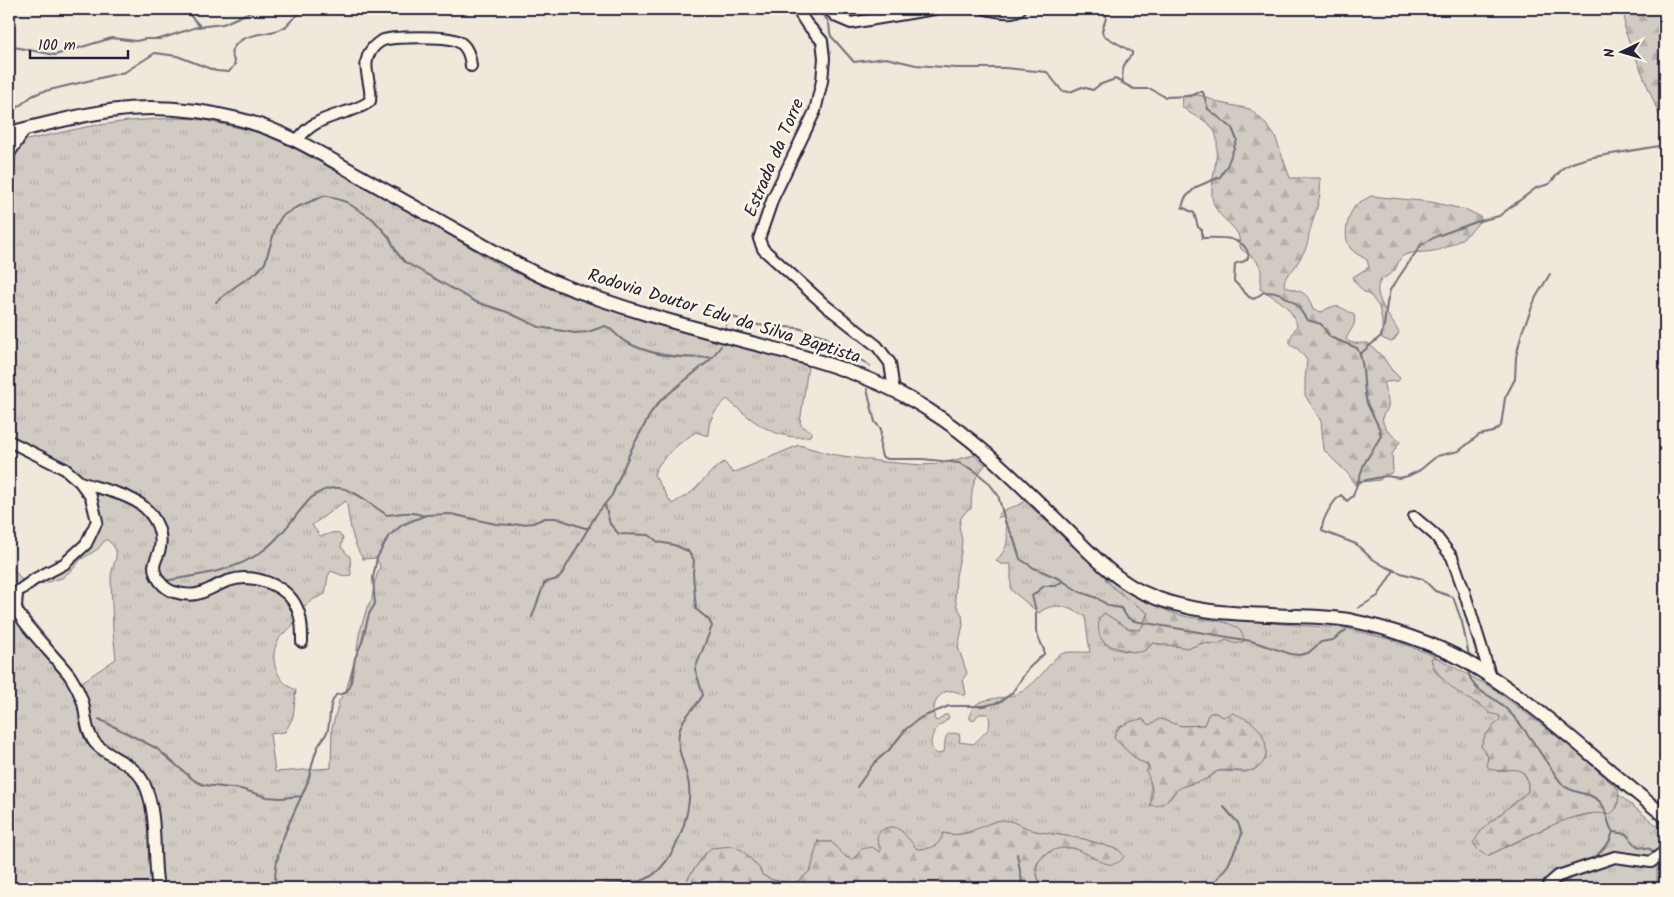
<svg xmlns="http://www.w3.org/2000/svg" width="1674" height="897" viewBox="0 0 1674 897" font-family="Kalam,sans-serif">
<defs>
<pattern id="grass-tufts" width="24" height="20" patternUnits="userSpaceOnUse" patternTransform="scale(1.25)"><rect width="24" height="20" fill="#d1cbc3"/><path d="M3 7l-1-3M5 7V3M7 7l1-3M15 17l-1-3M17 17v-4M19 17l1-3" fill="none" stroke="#b3aea8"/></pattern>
<pattern id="forest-firs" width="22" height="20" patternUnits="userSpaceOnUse" patternTransform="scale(1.25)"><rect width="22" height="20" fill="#d1cbc3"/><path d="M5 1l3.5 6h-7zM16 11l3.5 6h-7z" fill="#b3aea8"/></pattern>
</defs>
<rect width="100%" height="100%" fill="#efe8db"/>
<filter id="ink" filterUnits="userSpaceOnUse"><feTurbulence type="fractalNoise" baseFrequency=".02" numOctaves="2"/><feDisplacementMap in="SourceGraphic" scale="10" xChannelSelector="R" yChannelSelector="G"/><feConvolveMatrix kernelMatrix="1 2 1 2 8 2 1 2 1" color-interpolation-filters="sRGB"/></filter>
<g filter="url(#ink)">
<path fill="url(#grass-tufts)" stroke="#7a767f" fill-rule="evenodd" d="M175 118 199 119 262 133 305 152 350 176 501 266 557 292 599 306 808 366 800 423 802 426 812 432 810 436C776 442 751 420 727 399 715 410 708 419 708 436L696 432C683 440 657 460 654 475L672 504 692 492 713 470 724 462 733 473 799 445 830 454 884 462 922 465 939 464 974 455 984 464 988 462C972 480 972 486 971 509L967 510 961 518 959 526 962 540 961 552 956 576 955 598 957 606 962 615 963 625 958 647 967 673 963 679 966 694 964 696C945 681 929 701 935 720L938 721 944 715H948L949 717C946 723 941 723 937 728 930 736 928 750 938 754L944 752C946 741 942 730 959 734L960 738 959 742 974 744C983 733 994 730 988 714H979L973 721 970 719C969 694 1002 701 1017 694 1027 690 1039 678 1046 669 1050 665 1054 658 1059 655 1068 650 1080 653 1090 652L1085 616C1068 608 1055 600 1039 613L1011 590V564H1001L996 561C1011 544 1008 539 1004 518L1002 516 997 518C1002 506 1016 509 1025 501L1106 578V580C1119 594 1133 602 1148 612L1142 627 1139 630 1129 629 1104 613 1099 619C1100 626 1099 637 1104 643 1111 650 1139 655 1147 649 1149 647 1151 645 1153 643L1189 648 1203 643 1210 644 1226 640 1231 642H1243L1244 641 1217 620 1219 618 1294 625 1345 628 1396 641 1434 656 1431 659 1436 673 1448 682 1472 701 1500 716V719L1485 736 1481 746 1488 756 1487 763 1499 772C1518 765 1529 771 1528 792L1487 825V856L1563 820 1617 808 1619 795 1665 832C1665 840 1667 850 1665 857 1662 871 1653 872 1660 887L1041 888 1036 869 1039 861 1046 854 1057 848H1073L1090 855 1119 850 1084 839 1035 831 995 821C979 829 961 838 943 833 940 847 930 849 917 849L899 829 878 843 881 850 880 852 858 854 852 860 846 857 831 842H818L811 870 799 881 791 883 782 882 773 880 762 875 760 869 742 850 707 851 690 875 684 888H9V563L22 580 46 571 55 564V559H66L70 555 89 531 92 522 87 499 68 474 9 444V144L86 127 128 121ZM345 501 347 504C349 521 353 545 363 559L376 558 380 566 374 584 372 599 367 607 359 635 356 656 346 690 339 701 332 728 331 768 275 772 270 734 285 732 293 717 296 690C277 683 268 658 278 641 284 628 296 631 296 612L314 599 325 594 328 576 331 571 344 576 351 575 350 557 341 547 343 538C336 527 329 536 320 536L312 525ZM106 539C125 553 112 560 111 578L113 631 116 659 82 682 80 680 78 681 47 638 24 610 21 598 34 586 62 578 76 566 80 560 98 549ZM1211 713H1216L1223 718 1266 751 1265 760 1246 772 1218 771 1209 778 1178 788 1170 799 1151 802V782L1147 764 1137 760 1114 738 1119 727 1142 719 1149 725 1171 723 1182 726 1204 725 1208 715Z"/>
<path fill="url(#forest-firs)" stroke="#7a767f" d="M1624 9H1665V129L1625 31Z
M1183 95H1200L1220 103 1250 109 1263 121 1275 136 1290 178H1320C1322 198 1316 209 1311 227 1308 235 1309 242 1305 250 1302 256 1298 261 1295 267 1290 274 1284 275 1284 286 1302 294 1306 288 1313 310L1322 312C1335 302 1341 307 1354 315 1357 326 1350 329 1346 339 1350 345 1361 343 1368 343L1383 357 1391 369 1400 378 1398 381 1386 382 1384 385C1386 397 1393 405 1383 415 1380 427 1392 434 1400 442L1392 454 1393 471 1390 474H1385L1380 480 1361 482 1355 485 1349 475 1324 450 1321 421 1305 395V381L1307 360 1298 349 1290 345V339L1297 325C1290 305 1277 299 1260 289 1263 264 1261 263 1241 249 1239 245 1240 239 1238 234 1230 220 1215 217 1212 197 1210 179 1222 147 1215 132 1208 118 1190 117 1182 106Z
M1371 196 1431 202 1467 210 1481 217C1476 232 1450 249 1433 251 1424 253 1411 251 1403 256 1397 260 1398 268 1393 272 1385 278 1376 281 1378 292 1380 307 1392 319 1399 333L1394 340 1391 342 1382 338V320L1379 307 1371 296 1363 291 1353 280V277L1369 267 1367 260C1362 256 1355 254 1351 249 1342 238 1347 214 1357 204 1361 201 1366 199 1371 196Z
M1106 578H1111C1129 590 1146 602 1165 610 1175 614 1185 617 1195 618 1209 620 1244 620 1244 641L1236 644 1226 640 1218 644 1203 643 1189 648 1153 643C1149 646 1146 651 1140 652 1134 653 1131 651 1125 650 1106 645 1096 643 1099 619L1104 613 1129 629 1139 630 1142 627 1148 613C1133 602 1119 595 1106 580Z
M1434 656 1494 689 1575 750 1619 790C1618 801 1619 811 1607 815 1584 804 1511 845 1487 856L1479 851 1473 843 1481 831 1487 825 1528 792C1530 753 1500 780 1487 766L1488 756 1481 746 1485 736 1500 719V716L1489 713C1481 702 1469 702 1459 693 1448 685 1434 672 1431 659Z
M1211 713H1215L1223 717 1232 713C1246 718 1261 725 1265 742 1270 763 1258 773 1238 771 1232 771 1224 769 1218 771 1214 772 1212 775 1209 777 1203 782 1191 783 1184 786 1170 791 1167 810 1150 805 1155 793 1151 782 1146 771L1149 768 1147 764 1137 760 1114 738C1116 725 1131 721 1142 719L1149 725 1160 719 1182 726 1204 725 1208 715Z
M1002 820 1010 821 1035 831 1084 839 1119 850 1124 856C1121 862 1115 865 1108 864 1096 861 1085 851 1073 848 1059 846 1036 853 1036 869 1036 875 1040 883 1041 888H684L690 875 707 852 711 848 733 846 742 850 760 869 762 875 773 880 782 882 791 883 799 881 811 870 818 840V842H831L846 857 852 860 856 857 861 849 872 847 880 852 881 850C880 846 877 842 877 838 878 829 890 825 897 828 905 833 911 842 917 849 930 849 940 847 943 833 967 840 981 823 1002 820Z
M1665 857V888H1658L1660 887 1657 880V860Z"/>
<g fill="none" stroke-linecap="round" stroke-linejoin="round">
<path stroke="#716f79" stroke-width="2" d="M184 9 200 26
M776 9C783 12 787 14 794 11
M1105 9 1106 18 1102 31 1103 35 1132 52V55C1124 61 1121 72 1123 82
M802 10C813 9 825 12 829 24 830 28 829 31 831 36L854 62 886 58 916 65 957 68H1005L1047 72 1062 91 1070 92 1082 87 1093 90 1099 85 1115 79 1134 89H1151L1165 97 1191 96 1199 92H1203L1208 109 1232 128 1237 140 1227 166 1220 177 1196 187 1185 198 1182 207 1194 213 1198 227 1202 230V238C1216 238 1243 235 1248 253 1249 256 1248 259 1246 260 1243 263 1238 262 1235 264L1234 281 1249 297 1254 299 1264 292 1279 293 1296 304 1307 320 1321 324 1330 337 1357 348C1366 364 1362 386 1367 403 1370 412 1382 429 1381 436L1364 464 1353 496 1347 501 1341 495C1333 501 1321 520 1322 531L1356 544 1371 558 1384 566 1401 573 1423 579 1435 591 1453 597 1462 622 1469 656
M9 46 55 55 112 38 136 41 145 39H160L197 27 223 24 257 9
M9 114 32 96 41 92 125 72 155 53 177 56 216 71 229 72 235 64 231 52C241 30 266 37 283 28 288 26 290 21 294 18 298 14 303 12 307 9
M216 302 236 286 257 272 265 263 276 226 282 216 295 208 324 196H328L346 202 373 219 389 237 397 253 405 262 476 302 507 312 539 327 575 333 588 332 605 326C613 329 618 338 626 342 652 356 685 359 713 357
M725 328 728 320 733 317 758 325 798 328 824 336 870 366
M1360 354 1381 336 1384 326 1387 303 1390 290 1421 245 1437 236 1476 222 1499 216 1536 188 1549 184 1563 168 1572 163 1588 158 1665 145
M867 389 875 422 881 429 880 448 882 457 888 459H923L959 463 975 471 988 482 998 495 1005 521 1014 539 1020 559 1034 568 1060 579 1078 591 1097 598 1109 606 1121 608 1127 617 1134 621 1251 641 1291 654 1299 655 1308 653 1321 642 1333 640 1346 630
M1357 482 1386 476 1399 478 1408 476 1420 470 1437 456 1459 451 1479 435 1493 432 1501 426 1505 398 1515 379 1516 357 1522 332 1536 297 1550 274
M165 581C197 575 234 572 261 552 281 538 295 515 311 498 341 473 361 499 387 515 401 514 410 510 424 516
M1358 608 1378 596 1394 570
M532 617 544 584C549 579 555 582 560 577L596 515 612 495 632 448 652 411 661 400 710 360 721 346
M1467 667C1473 694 1484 690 1502 705 1527 727 1543 760 1563 785 1574 795 1590 791 1600 802 1608 810 1606 823 1613 832
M99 719 156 748 195 781 204 785 241 789 267 797 281 798 302 796
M857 787 874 763 889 750 906 729 920 718 949 706H984L1000 702 1012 693 1028 669 1044 654V650L1036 632V610L1032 596 1044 586H1056L1063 581
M1613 832 1626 834 1637 846 1650 849 1656 855
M1017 854 1023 888
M1660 859 1665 861
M1593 860 1609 842 1613 832
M602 885 641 881C672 871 692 816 689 786 687 768 676 752 679 733 681 717 696 708 703 695L695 669 712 626 709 620 696 609 693 573 694 560 688 551 674 545 658 542 649 535 619 534 610 524 605 505
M275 888C274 846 290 823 306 786 311 774 312 761 317 749 320 741 327 736 328 729 331 717 328 705 336 695L345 693 350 687 355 658 362 642 369 614 375 604 373 578 377 558 388 537 402 525 426 515 451 514 496 524 511 525 533 523 545 518H556L585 528 590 527
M1210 888 1228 865 1242 834 1238 823 1224 807
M1554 888 1560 883 1582 873"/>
<defs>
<path id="minor" d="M797 9 806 23 822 41 824 58 822 81 815 111 773 198 759 239 763 249 826 306 877 346 890 363 894 391
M828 9 837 17 851 23 934 9
M986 9C996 11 1012 15 1020 9
M297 141C310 121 330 117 352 110 358 108 365 105 370 101 373 83 359 65 372 49 374 46 378 43 381 41 391 36 447 36 457 41 467 45 470 56 471 66
M9 154 25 129
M9 441 65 469 80 482 91 497 97 521 86 544 64 564 35 579 17 592C17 597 16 603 16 607 17 619 60 662 70 676 75 684 80 693 83 703 86 716 86 732 95 743 110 759 134 762 144 783 159 815 152 854 158 888
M80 482C100 489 127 493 144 507 155 517 163 532 160 548 159 554 155 560 154 566 154 577 164 589 174 592 200 600 207 588 228 581 252 572 287 585 297 608 302 619 302 631 302 642
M1414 517 1435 535 1452 557 1463 588 1491 678
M1548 888 1549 884 1558 876 1615 857 1651 862 1665 851"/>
<path id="major" d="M9 133C42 125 75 116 109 111 151 105 197 109 238 119 281 129 318 152 356 174 394 195 432 217 470 238 497 253 524 269 552 281 615 307 682 325 748 342 811 358 875 375 930 411 980 442 1021 486 1064 527 1088 550 1111 577 1142 592 1190 615 1245 614 1297 616 1316 617 1335 617 1353 621 1388 628 1436 644 1467 662 1539 704 1600 765 1665 816"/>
</defs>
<use href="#minor" stroke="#22223b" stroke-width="14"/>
<use href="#major" stroke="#22223b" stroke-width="16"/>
<use href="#minor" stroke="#fcf5e5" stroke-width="10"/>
<use href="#major" stroke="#fcf5e5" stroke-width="12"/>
</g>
</g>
<g text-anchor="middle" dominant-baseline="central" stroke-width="5" stroke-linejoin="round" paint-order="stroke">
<g font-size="18" fill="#22223b" stroke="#fcf5e5">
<text transform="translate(775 158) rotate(-67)">Estrada da Torre</text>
<text transform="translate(724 317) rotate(17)">Rodovia Doutor Edu da Silva Baptista</text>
</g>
</g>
<rect width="1674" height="897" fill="none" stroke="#fcf5e5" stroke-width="30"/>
<rect x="15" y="15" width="1644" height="867" fill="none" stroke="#22223b" stroke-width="2" filter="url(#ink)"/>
<g transform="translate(1622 52) rotate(265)" stroke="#fcf5e5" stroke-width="4" paint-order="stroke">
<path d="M0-4L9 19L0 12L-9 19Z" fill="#22223b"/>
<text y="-8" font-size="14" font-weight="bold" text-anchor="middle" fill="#22223b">N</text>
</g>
<path d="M30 50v8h98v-8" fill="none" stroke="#22223b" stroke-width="2.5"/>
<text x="38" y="50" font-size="15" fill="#22223b" stroke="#fcf5e5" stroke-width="4" paint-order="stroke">100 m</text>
</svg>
